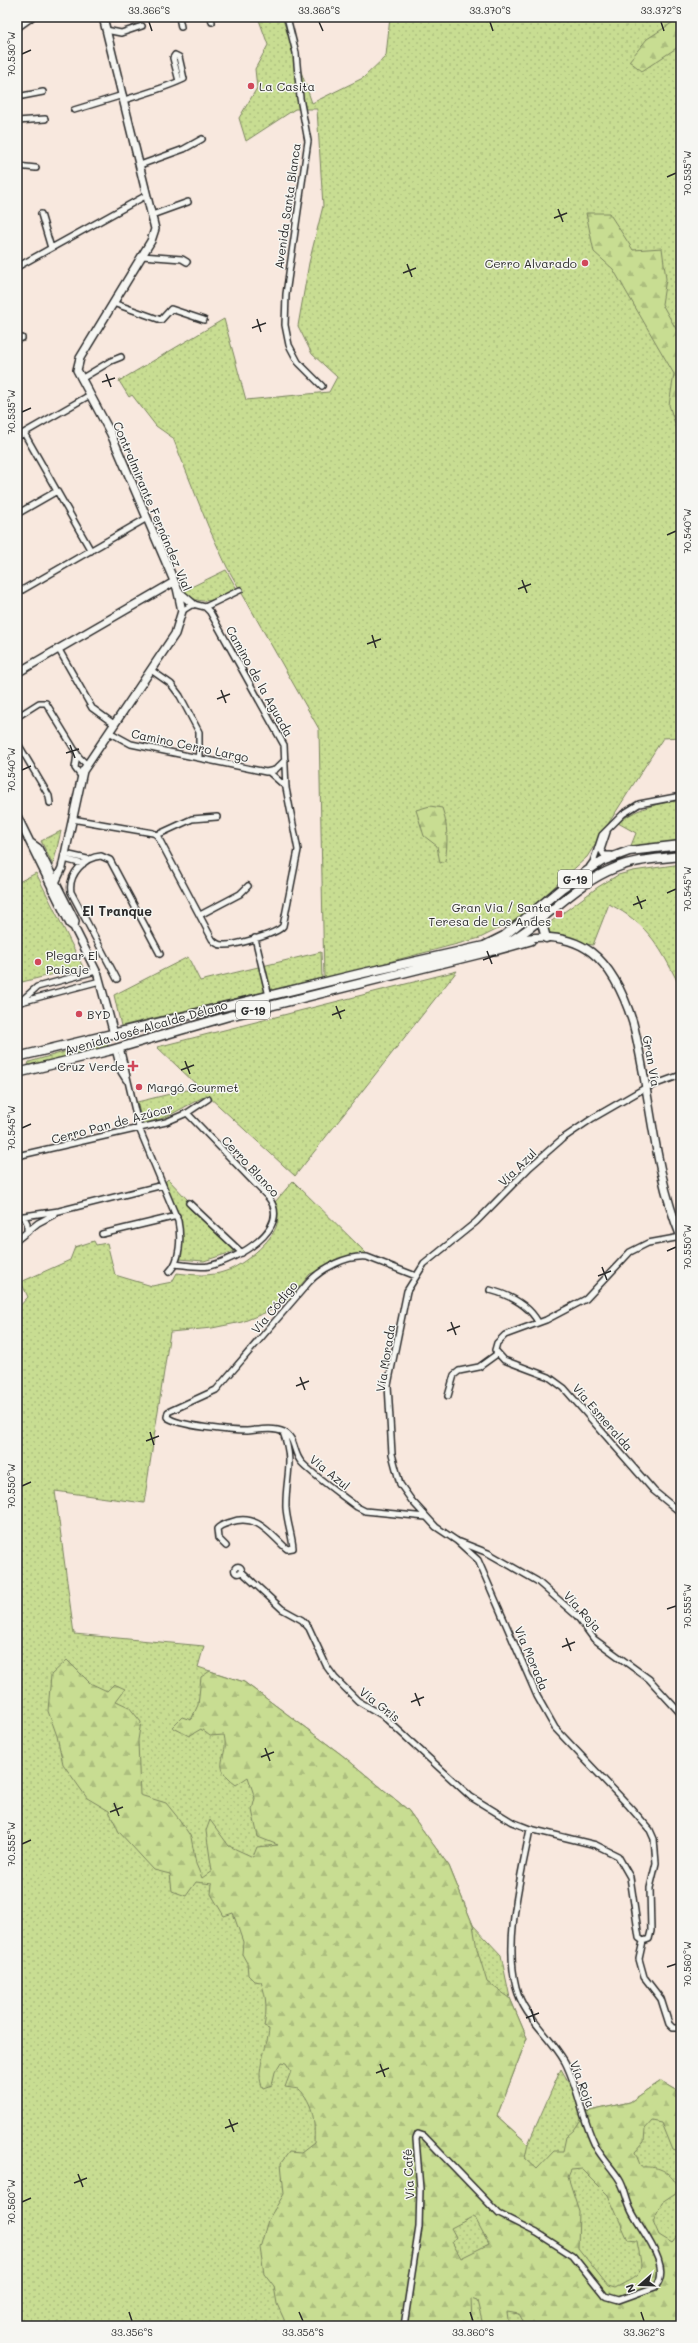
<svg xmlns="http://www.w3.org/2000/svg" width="698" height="2343" viewBox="0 0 698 2343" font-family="Mali,sans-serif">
<defs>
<pattern id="grass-dots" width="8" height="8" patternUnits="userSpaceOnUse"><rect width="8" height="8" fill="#c8dd92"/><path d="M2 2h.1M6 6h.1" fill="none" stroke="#acbe7e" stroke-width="1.8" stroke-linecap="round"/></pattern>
<pattern id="forest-firs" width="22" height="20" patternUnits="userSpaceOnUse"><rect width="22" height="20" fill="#c8dd92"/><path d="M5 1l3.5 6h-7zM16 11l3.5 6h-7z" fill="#acbe7e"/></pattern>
</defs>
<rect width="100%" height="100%" fill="#f8e8de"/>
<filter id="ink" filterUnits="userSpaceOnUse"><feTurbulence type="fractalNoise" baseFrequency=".025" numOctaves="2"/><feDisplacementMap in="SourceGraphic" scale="8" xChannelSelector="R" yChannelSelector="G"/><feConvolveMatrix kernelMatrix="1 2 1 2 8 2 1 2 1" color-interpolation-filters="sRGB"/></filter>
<g filter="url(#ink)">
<path fill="url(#grass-dots)" stroke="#7a845e" d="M258 17H282L312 103 363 78 386 56 390 17H681V737L663 738 587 857 520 918 480 938 324 979 319 729 227 567 208 526 173 438 156 426 132 395 129 397 119 381 224 319 246 400 329 392 337 377 312 354 298 326 309 263 323 206 317 109H295L246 141 239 118 257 88 255 69 268 45Z
M226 570 237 589C217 599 201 609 183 591Z
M681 800V840L630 848 636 833 618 823C638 807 657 804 681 800Z
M61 831 53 865 41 841Z
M681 864V989C662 950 649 924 609 904L593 945 548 938 545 926 598 887 618 875 633 871Z
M36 873 83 967 22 982 17 964V883Z
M321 952 322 978 121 1026 114 995 188 957 200 981Z
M457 971 295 1176 207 1095 168 1116 143 1125 137 1102 199 1087 157 1047Z
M106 1040 108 1046 59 1059 28 1065 29 1062Z
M168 1179 187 1199 189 1208 235 1251 204 1261 179 1259C187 1230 176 1209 164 1183Z
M293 1181 368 1255 356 1256 310 1274 291 1297 272 1310 242 1322 212 1328 170 1332 144 1503 55 1491 74 1634 204 1646 198 1667 244 1682 342 1755 408 1810 449 1866 473 1925 501 1955 510 1998 527 2038 497 2116 528 2144 561 2069 586 2112 630 2102 661 2081 678 2091 681 2088V2326H17V1309L28 1297 21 1282 70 1260 75 1247 94 1241 96 1245 107 1243 115 1275 152 1286 172 1282 177 1273C193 1275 210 1277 226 1271 242 1266 273 1241 277 1224 279 1216 277 1209 275 1202Z"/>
<path fill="url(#forest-firs)" stroke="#7a845e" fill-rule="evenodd" d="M681 17V45L642 71 629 61 647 39Z
M586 213H609L633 250 662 248 666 279 662 304 681 338V442L669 405 674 374 613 269 594 252Z
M430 806 442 808C448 824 448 845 445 861L440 863 437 846 424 836 416 810Z
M67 1660 90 1683 107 1691 114 1684 125 1689 116 1701 129 1707 141 1722 138 1740 140 1795 166 1803 179 1819 191 1837 196 1864 202 1878 212 1871 206 1831 210 1820 229 1846 253 1857 257 1847 278 1845 258 1837 252 1810 255 1798 248 1777 236 1785C209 1765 230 1758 224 1735L210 1736 201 1729 189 1736 172 1727 182 1717 191 1720 198 1705 201 1677 210 1671 244 1682 342 1755 408 1810 449 1866 473 1925 477 1949 487 1982 510 1998 527 2038 497 2116 528 2144 525 2158 537 2169 554 2151H563L566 2137 574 2130 586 2112 630 2102 661 2081 678 2091 681 2088V2153L673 2150 662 2123 652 2121 645 2129 644 2142 635 2152 641 2167C662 2166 670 2172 680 2190L662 2202 653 2221 659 2235 672 2243 681 2232V2326H526L519 2314 507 2312 509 2326H488L482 2321 477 2301 471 2299 472 2322 463 2320 459 2326H287L277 2304 274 2286 264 2273 260 2248 268 2220 284 2194 281 2163 289 2152 301 2153 314 2143C315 2122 314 2104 299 2089L285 2087 291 2071 286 2063 281 2062 275 2072 272 2085 263 2088C254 2073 268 2047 269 2029L264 2027C267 2011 267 1998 261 1982L254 1981 248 1975 247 1963 242 1954 243 1942 233 1913 224 1916 211 1894 212 1884 196 1882 186 1896 172 1891 170 1874 154 1870 119 1832 109 1811 87 1798 63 1764 57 1736 48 1711 51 1675ZM582 2169 608 2195 628 2240 637 2241C643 2274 646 2272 615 2288L608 2286 578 2248 579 2211 568 2177 571 2170ZM474 2216 489 2244 461 2258 452 2242 456 2237 451 2228Z"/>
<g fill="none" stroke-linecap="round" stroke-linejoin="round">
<defs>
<path id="street" d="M179 17 181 27
M211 17 212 22
M287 17 296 53 300 98 308 141 286 294 285 325 289 345 298 362 322 386
M106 30 121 33 142 26
M17 97 43 92
M124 100C144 94 165 88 184 79L179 57 175 55 173 58 179 81
M74 110 123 95
M17 121 45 119
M140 165 184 149 202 139
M17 166 36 168
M41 214 51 248
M152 215 188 202
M142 256 182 259 187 262
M17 267 147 195
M113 303 161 320 171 309 204 320
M17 339 22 338
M81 379 111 361 121 357
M24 433 91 551
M17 437 90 395
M17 514 57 491
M17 593 147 518
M205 607 240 590
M58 648 92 708 114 724
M151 670 171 684 180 696 199 732V758
M17 717 39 703H46L79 757 87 765
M109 732 131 744 266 772 275 770 285 760
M17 742 49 796 50 803
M77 754 75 768 81 776
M269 772 286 787
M72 819 153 833 157 835 212 939C215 943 218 945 223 945 234 946 277 934 283 926L298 850 286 788 284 745 210 612 205 607 193 604 182 611
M607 832 601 850 604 855H611
M157 835 192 819 217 817
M65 854 87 859
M64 859 83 864
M590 866 593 862 602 835 623 814 639 804 681 796
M200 915 240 894 248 886
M255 938 269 996
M117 979 71 892C68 874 85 857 101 856L110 860 160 954
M21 1001 37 987 96 971
M17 1003 100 981
M120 1047 139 1128 178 1221C181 1236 181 1261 169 1272
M115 1049 121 1072 126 1080
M17 1156 166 1122 187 1113 208 1099
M189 1203 242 1253
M17 1217 59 1211 163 1185
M24 1217 27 1223V1232
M102 1234 177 1216
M681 1237 648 1243 630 1252 586 1299 546 1320 505 1335 497 1343 495 1350 504 1360 549 1377 564 1388 654 1491 681 1513
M17 1240 38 1223 55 1214
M175 1264C186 1265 198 1268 209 1266 235 1260 294 1229 268 1197L187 1113
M416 1276 367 1257C347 1255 322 1268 309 1282L216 1390 168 1412 167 1417C177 1426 232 1431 247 1431 259 1430 273 1427 284 1432 296 1438 293 1454 302 1463 318 1479 339 1493 357 1507L365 1511 426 1517
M490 1290C509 1295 528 1304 538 1322
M448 1396 454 1375 459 1371 479 1367 497 1354
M460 1542 488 1553 537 1581 577 1616 594 1639 649 1679 681 1714
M226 1546 218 1538 217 1529C220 1525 225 1524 231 1522 257 1513 270 1534 287 1549L293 1548C292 1535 287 1522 286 1508 285 1478 295 1464 283 1432
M234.5 1570a3.5 3.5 0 1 1 7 0a3.5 3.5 0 1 1-7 0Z
M241 1571 282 1609 302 1620 309 1628 327 1667 335 1678 358 1701 382 1715 471 1797 512 1822 530 1829 596 1845 618 1856 630 1877 639 1938 643 1941
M643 1941 649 1939 651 1931 650 1888 656 1863 654 1839 650 1830 629 1806 555 1728 537 1696 478 1560 457 1541 436 1527 412 1501 400 1484 392 1454 388 1385 407 1291 424 1264 476 1222 530 1167 562 1139 593 1118 645 1088 681 1075
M643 1941 639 1959 644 1977 661 1999 669 2024 673 2028H681
M404 2326 419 2227 420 2189 416 2139 418 2134 424 2136 499 2214 537 2233 573 2256 605 2296 619 2300 655 2287C674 2267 640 2230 631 2210 626 2200 625 2188 619 2179 612 2168 602 2158 596 2147 582 2120 579 2089 565 2062 550 2035 524 2018 516 1987 504 1939 521 1877 530 1829"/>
<path id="secondary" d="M17 27 31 17
M179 592 193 604
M17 673 174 582
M17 816 70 924 74 927 98 975 114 1034
M31 843 38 848 75 921 74 927
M52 889 62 868 83 771 175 634 182 611 177 588 111 434 77 370 80 358 151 241 155 229 103 17
M511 941C582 925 613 959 633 1023 651 1094 653 1169 681 1237
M495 951 531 941"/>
<path id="primary" d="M540 916 546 938
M17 1057 359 974 484 946 504 936 562 888 602 861 629 851 681 845
M17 1073 108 1051 229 1016 491 951C538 931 569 886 615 868 636 859 659 859 681 856"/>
</defs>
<use href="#street" stroke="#2b2b2b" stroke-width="8"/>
<use href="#secondary" stroke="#2b2b2b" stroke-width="10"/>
<use href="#primary" stroke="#2b2b2b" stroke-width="11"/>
<use href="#street" stroke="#f6f6f2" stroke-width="5"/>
<use href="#secondary" stroke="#f6f6f2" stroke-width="7"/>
<use href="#primary" stroke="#f6f6f2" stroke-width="8"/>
</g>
</g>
<path fill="none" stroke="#2b2b2b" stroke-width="1.5" d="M149 22 152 31M319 22 323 31M490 22 493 31M661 22 664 31M22 54 31 50M667 177 676 173M558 209 563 222M554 218 567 213M407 264 412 277M403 273 416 268M257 319 261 332M252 328 266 323M106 374 111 387M102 382 115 378M22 412 31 408M667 535 676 531M522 580 527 593M518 589 531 584M372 635 376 648M367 644 381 639M221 690 226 703M217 699 230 694M70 745 75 758M66 753 79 749M22 770 31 766M667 893 676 889M637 896 642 909M633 905 646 900M487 951 492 964M483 960 496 955M336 1006 341 1019M332 1015 345 1010M185 1061 190 1074M181 1070 194 1065M22 1128 31 1124M667 1251 676 1247M602 1267 607 1280M598 1276 611 1271M451 1322 456 1335M447 1331 460 1326M300 1377 305 1390M296 1386 309 1381M150 1432 154 1445M146 1441 159 1436M22 1486 31 1482M667 1609 676 1606M566 1638 571 1651M562 1647 575 1642M415 1693 420 1706M411 1702 424 1697M265 1748 270 1761M261 1757 274 1752M114 1803 119 1816M110 1812 123 1807M22 1844 31 1840M667 1967 676 1964M531 2009 535 2022M526 2018 539 2013M380 2064 385 2077M376 2073 389 2068M229 2119 234 2132M225 2128 238 2123M78 2174 83 2187M74 2183 87 2178M22 2202 31 2198M129 2312 132 2321M299 2312 303 2321M470 2312 473 2321M641 2312 644 2321"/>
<g fill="#d1495b" stroke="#f6f6f2" stroke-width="1.5">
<circle cx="251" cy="86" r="4"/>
<circle cx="585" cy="263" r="4"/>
<rect x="555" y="910" width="8" height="8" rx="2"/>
<circle cx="38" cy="962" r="4"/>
<circle cx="79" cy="1014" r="4"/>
<path d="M131 1060h4v4h4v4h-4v4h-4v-4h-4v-4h4z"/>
<circle cx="139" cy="1087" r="4"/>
</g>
<g text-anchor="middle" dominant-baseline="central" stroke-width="3" stroke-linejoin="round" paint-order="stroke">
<g fill="#f6f6f2" stroke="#686867" stroke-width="1">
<rect x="558" y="870" width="34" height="18" rx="3"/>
<rect x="236" y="1001" width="34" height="18" rx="3"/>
</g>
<g font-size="11" font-weight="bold" fill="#2b2b2b">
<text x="575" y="879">G-19</text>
<text x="253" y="1010">G-19</text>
</g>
<g font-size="12" fill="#2b2b2b" stroke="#f6f6f2" text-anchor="start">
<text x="259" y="86">La Casita</text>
<text x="577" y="263" text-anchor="end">Cerro Alvarado</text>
<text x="551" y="907" text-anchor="end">Gran Via / Santa<tspan x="551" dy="14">Teresa de Los Andes</tspan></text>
<text x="46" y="955">Plegar El<tspan x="46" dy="14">Paisaje</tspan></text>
<text x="87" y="1014">BYD</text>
<text x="125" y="1066" text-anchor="end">Cruz Verde</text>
<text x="147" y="1087">Margó Gourmet</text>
</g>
<g font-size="12" fill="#2b2b2b" stroke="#f6f6f2">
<text transform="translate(287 206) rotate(-82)">Avenida Santa Blanca</text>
<text transform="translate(153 506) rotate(67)">Contralmirante Fernández Vial</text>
<text transform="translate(260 681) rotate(61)">Camino de la Aguada</text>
<text transform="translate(190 745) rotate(12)">Camino Cerro Largo</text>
<text transform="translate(146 1027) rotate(-16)">Avenida José Alcalde Délano</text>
<text transform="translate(652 1061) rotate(80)">Gran Vía</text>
<text transform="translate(112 1123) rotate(-15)">Cerro Pan de Azúcar</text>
<text transform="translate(251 1166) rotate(47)">Cerro Blanco</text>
<text transform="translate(517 1167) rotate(-44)">Vía Azul</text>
<text transform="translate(274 1307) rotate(-50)">Vía Código</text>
<text transform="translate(385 1358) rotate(-81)">Vía Morada</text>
<text transform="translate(603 1417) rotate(49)">Vía Esmeralda</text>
<text transform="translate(330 1472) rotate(39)">Vía Azul</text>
<text transform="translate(583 1611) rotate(48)">Vía Roja</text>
<text transform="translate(532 1658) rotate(67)">Vía Morada</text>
<text transform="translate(380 1704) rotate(38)">Vía Gris</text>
<text transform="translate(583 2084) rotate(69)">Vía Roja</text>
<text transform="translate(408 2174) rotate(-93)">Vía Café</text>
</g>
<g font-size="13" font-weight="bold" fill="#2b2b2b" stroke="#f6f6f2">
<text x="117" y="910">El Tranque</text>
</g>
</g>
<rect width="698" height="2343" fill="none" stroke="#f6f6f2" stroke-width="44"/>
<g transform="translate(640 2285) rotate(250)" stroke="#f6f6f2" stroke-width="3" paint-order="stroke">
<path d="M0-3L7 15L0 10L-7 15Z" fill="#2b2b2b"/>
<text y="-6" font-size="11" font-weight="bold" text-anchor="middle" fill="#2b2b2b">N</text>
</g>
<rect x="22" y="22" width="654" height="2299" fill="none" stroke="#2b2b2b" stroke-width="1.5"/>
<g font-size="10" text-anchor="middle" fill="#2b2b2b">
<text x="149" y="14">33.366°S</text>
<text x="319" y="14">33.368°S</text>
<text x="490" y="14">33.370°S</text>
<text x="661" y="14">33.372°S</text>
<text transform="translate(11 54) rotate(-90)" y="4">70.530°W</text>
<text transform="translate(687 173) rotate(-90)" y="4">70.535°W</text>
<text transform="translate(11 412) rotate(-90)" y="4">70.535°W</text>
<text transform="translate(687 531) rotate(-90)" y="4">70.540°W</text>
<text transform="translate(11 770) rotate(-90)" y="4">70.540°W</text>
<text transform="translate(687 889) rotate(-90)" y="4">70.545°W</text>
<text transform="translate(11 1128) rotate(-90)" y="4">70.545°W</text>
<text transform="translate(687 1247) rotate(-90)" y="4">70.550°W</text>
<text transform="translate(11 1486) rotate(-90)" y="4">70.550°W</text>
<text transform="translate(687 1606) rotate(-90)" y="4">70.555°W</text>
<text transform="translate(11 1844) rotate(-90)" y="4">70.555°W</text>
<text transform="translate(687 1964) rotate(-90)" y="4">70.560°W</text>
<text transform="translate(11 2202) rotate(-90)" y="4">70.560°W</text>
<text x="132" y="2336">33.356°S</text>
<text x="303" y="2336">33.358°S</text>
<text x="473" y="2336">33.360°S</text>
<text x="644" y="2336">33.362°S</text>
</g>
</svg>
